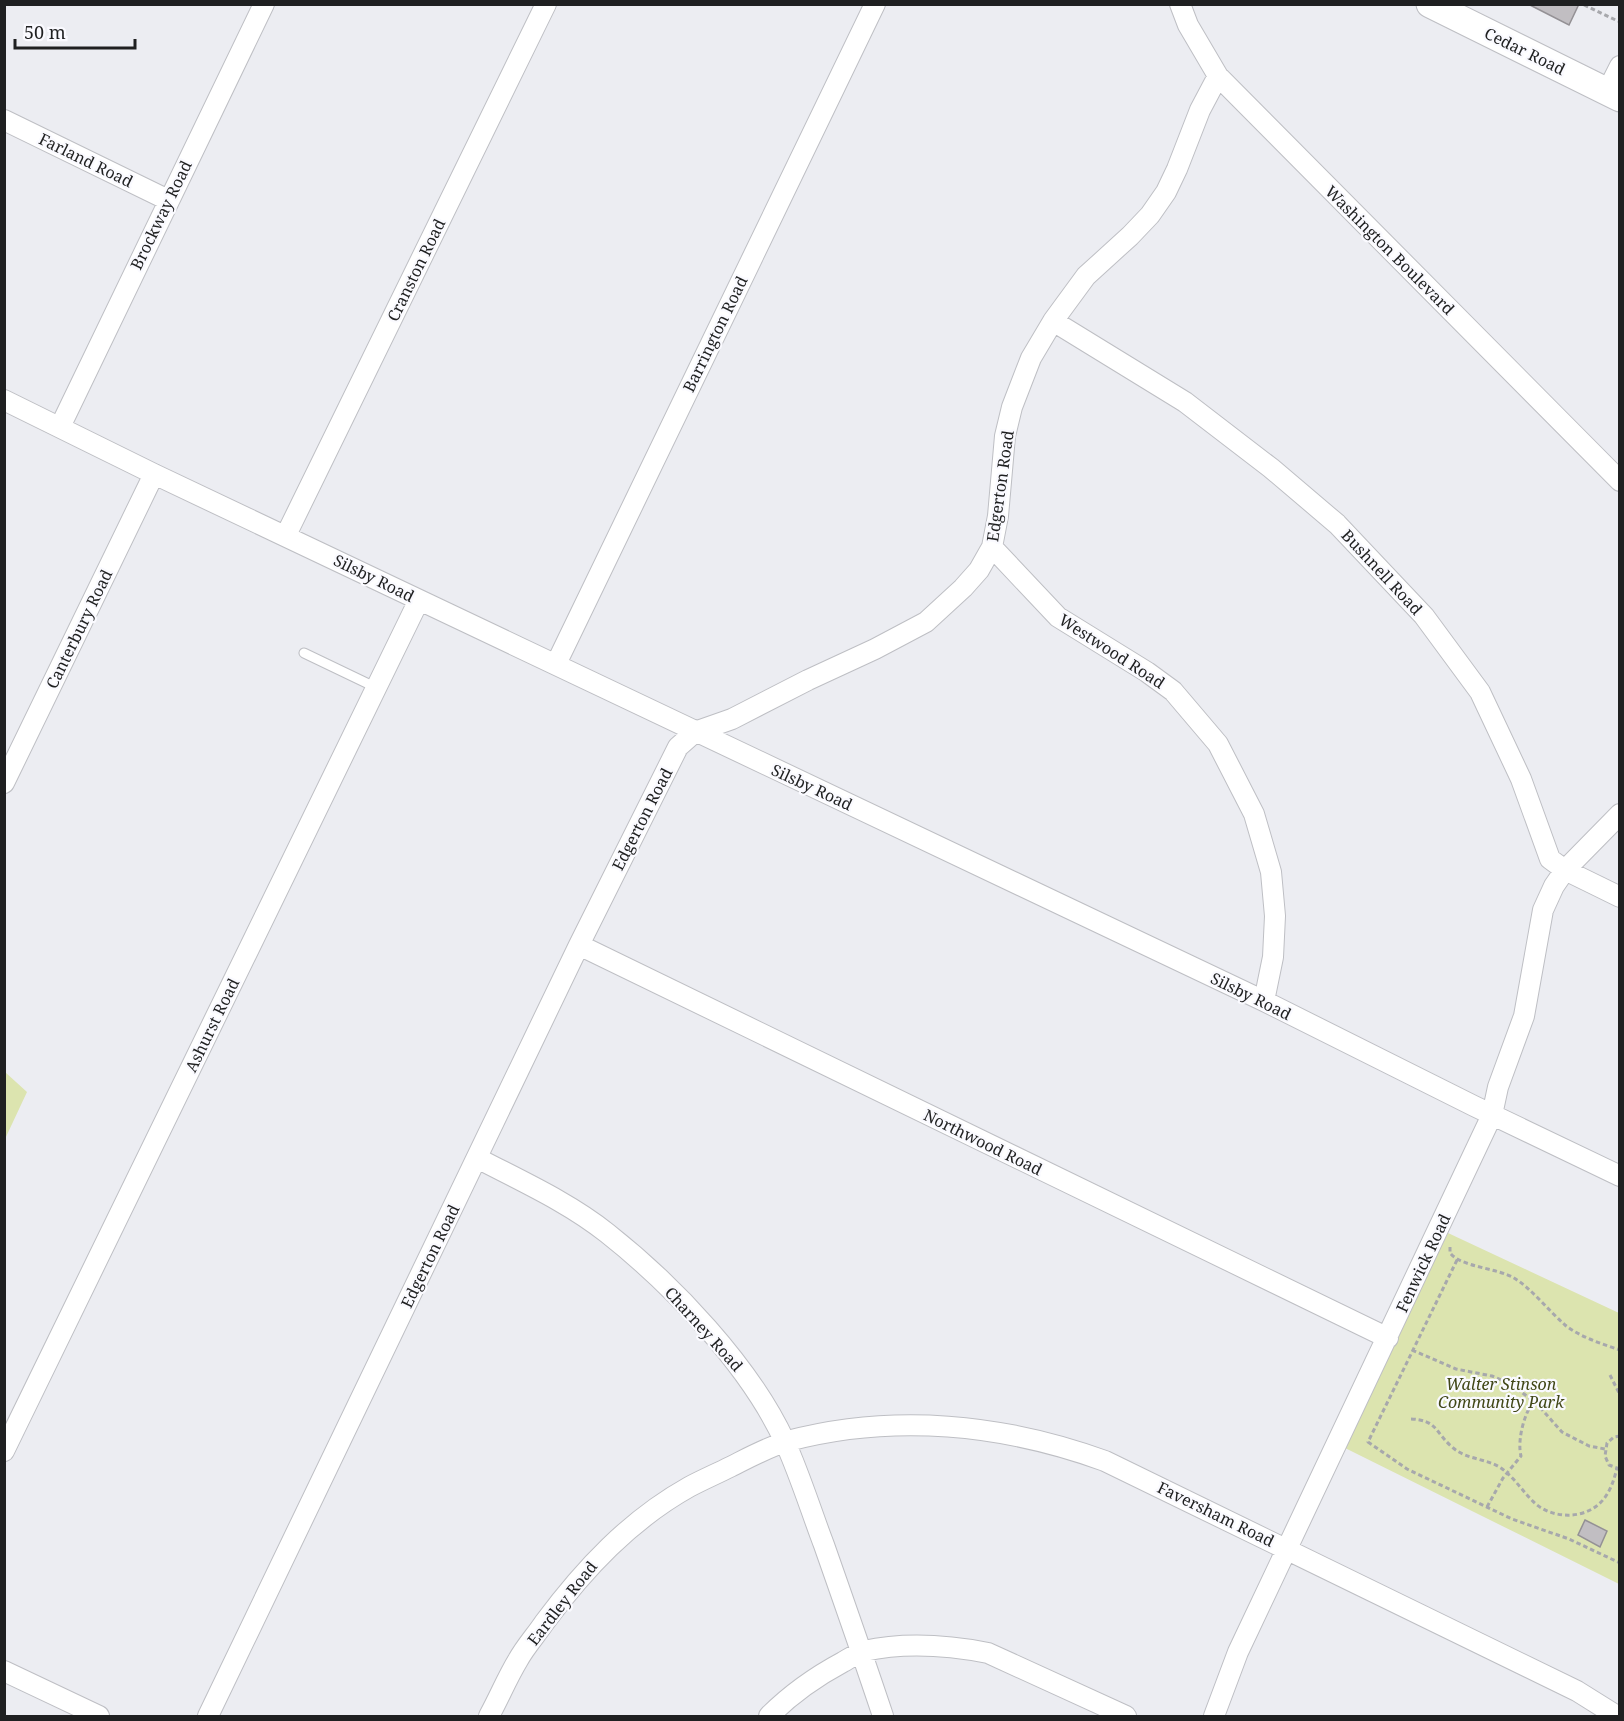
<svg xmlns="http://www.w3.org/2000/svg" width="1624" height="1721" viewBox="0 0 1624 1721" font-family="'Noto Serif',serif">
<rect width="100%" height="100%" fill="#ecedf2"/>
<path fill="#dce4af" d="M5 1072 27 1092 5 1139Z
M1448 1233 1619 1313V1584L1343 1447Z"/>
<path fill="#c1bec2" stroke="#949195" stroke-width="1.5" d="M1528 4H1579L1569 25Z
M1585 1520 1607 1531 1600 1547 1578 1535Z"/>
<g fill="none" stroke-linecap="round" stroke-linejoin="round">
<defs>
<path id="lane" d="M304 653 377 688"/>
<path id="street" d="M1180 4 1188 25 1218 76 1620 481
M1607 92 1620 66
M4 120 168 200
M1053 321 1185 402 1271 468 1337 524 1424 616 1480 692 1521 779 1550 859 1565 870 1620 897
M4 400 154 474 1264 1001 1474 1106 1620 1176
M60 427 264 4
M286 535 546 4
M992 547 1058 617 1147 672 1173 691 1218 744 1254 814 1271 872 1275 916 1273 957 1264 1001
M556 664 875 4
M4 783 154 474
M579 945 1388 1338
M477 1158C521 1181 568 1202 607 1233 673 1285 750 1366 785 1442 800 1475 811 1511 824 1545 844 1602 864 1659 883 1716
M4 1451 419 600
M4 1671 99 1716
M208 1716 579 945 678 747 695 732 732 719 808 680 875 649 926 622 963 588 979 570 992 547 998 516 1005 436 1012 407 1031 358 1053 321 1086 276 1130 236 1150 215 1166 192 1177 169 1200 110 1218 76
M489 1716C499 1698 507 1678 518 1660 525 1647 536 1635 544 1623 584 1569 630 1520 689 1487 702 1480 716 1474 730 1467 748 1458 768 1447 788 1441 894 1413 1003 1424 1105 1461L1577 1691 1617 1716
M769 1716C791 1694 815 1677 843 1662 850 1658 857 1653 864 1651 905 1642 947 1645 988 1653L1126 1716
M1214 1716 1238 1652 1492 1115 1498 1087 1524 1016 1543 910 1554 886 1565 870 1620 814"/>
<path id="secondary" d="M1430 4 1620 98"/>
</defs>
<use href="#lane" stroke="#bebfc4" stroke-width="11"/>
<use href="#street" stroke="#bebfc4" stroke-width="22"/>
<use href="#secondary" stroke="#bebfc4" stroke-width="29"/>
<path stroke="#a7a8ac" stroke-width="3" stroke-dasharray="4.5 3" stroke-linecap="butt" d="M1584 5 1620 22
M1450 1247V1253C1461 1267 1497 1268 1514 1278 1531 1288 1549 1311 1565 1325 1580 1337 1602 1344 1620 1350
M1457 1260 1368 1442 1407 1469 1512 1519 1569 1539 1620 1563
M1412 1350 1456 1369 1492 1376 1511 1384 1537 1404 1562 1432 1589 1446 1605 1449
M1610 1375 1620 1395
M1411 1419C1437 1420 1435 1432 1451 1446 1465 1460 1486 1458 1501 1468 1516 1479 1524 1494 1537 1505 1555 1519 1585 1519 1601 1502 1610 1493 1614 1480 1617 1468
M1620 1436 1614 1437 1607 1443 1605 1456 1609 1465 1620 1469
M1487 1507 1503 1478 1521 1456C1517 1441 1524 1413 1534 1401"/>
<use href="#lane" stroke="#fff" stroke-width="9"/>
<use href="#street" stroke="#fff" stroke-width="20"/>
<use href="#secondary" stroke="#fff" stroke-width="27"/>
</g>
<g text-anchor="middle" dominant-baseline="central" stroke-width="4.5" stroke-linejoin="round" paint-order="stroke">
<g font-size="16" fill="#1f2021" stroke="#fafaff">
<text transform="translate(1525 51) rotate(26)">Cedar Road</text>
<text transform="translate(86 160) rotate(26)">Farland Road</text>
<text transform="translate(161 215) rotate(-64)">Brockway Road</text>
<text transform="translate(1390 250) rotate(45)">Washington Boulevard</text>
<text transform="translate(416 270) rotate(-64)">Cranston Road</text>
<text transform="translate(715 334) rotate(-64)">Barrington Road</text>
<text transform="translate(1000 486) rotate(-82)">Edgerton Road</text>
<text transform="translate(1382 572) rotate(47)">Bushnell Road</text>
<text transform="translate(374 578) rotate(26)">Silsby Road</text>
<text transform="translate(79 629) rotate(-64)">Canterbury Road</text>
<text transform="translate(1112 651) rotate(33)">Westwood Road</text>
<text transform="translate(812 787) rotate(25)">Silsby Road</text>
<text transform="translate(642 819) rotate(-63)">Edgerton Road</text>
<text transform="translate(1251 996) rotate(26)">Silsby Road</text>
<text transform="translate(212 1025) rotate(-64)">Ashurst Road</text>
<text transform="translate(983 1142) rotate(26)">Northwood Road</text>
<text transform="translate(430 1256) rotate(-64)">Edgerton Road</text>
<text transform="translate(1423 1263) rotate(-65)">Fenwick Road</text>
<text transform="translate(704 1329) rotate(48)">Charney Road</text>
<text transform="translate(1216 1514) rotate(26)">Faversham Road</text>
<text transform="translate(562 1603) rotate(-52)">Eardley Road</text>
</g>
<g font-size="16" font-style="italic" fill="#414717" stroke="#fafaff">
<text x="1501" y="1384">Walter Stinson<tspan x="1501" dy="18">Community Park</tspan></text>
</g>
</g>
<rect width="1624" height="1721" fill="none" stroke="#1f2021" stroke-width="12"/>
<path d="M15 39v9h120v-9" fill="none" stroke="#1f2021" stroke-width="3"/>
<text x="24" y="39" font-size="18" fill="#1f2021" stroke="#fafaff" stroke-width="4.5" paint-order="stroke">50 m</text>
</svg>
